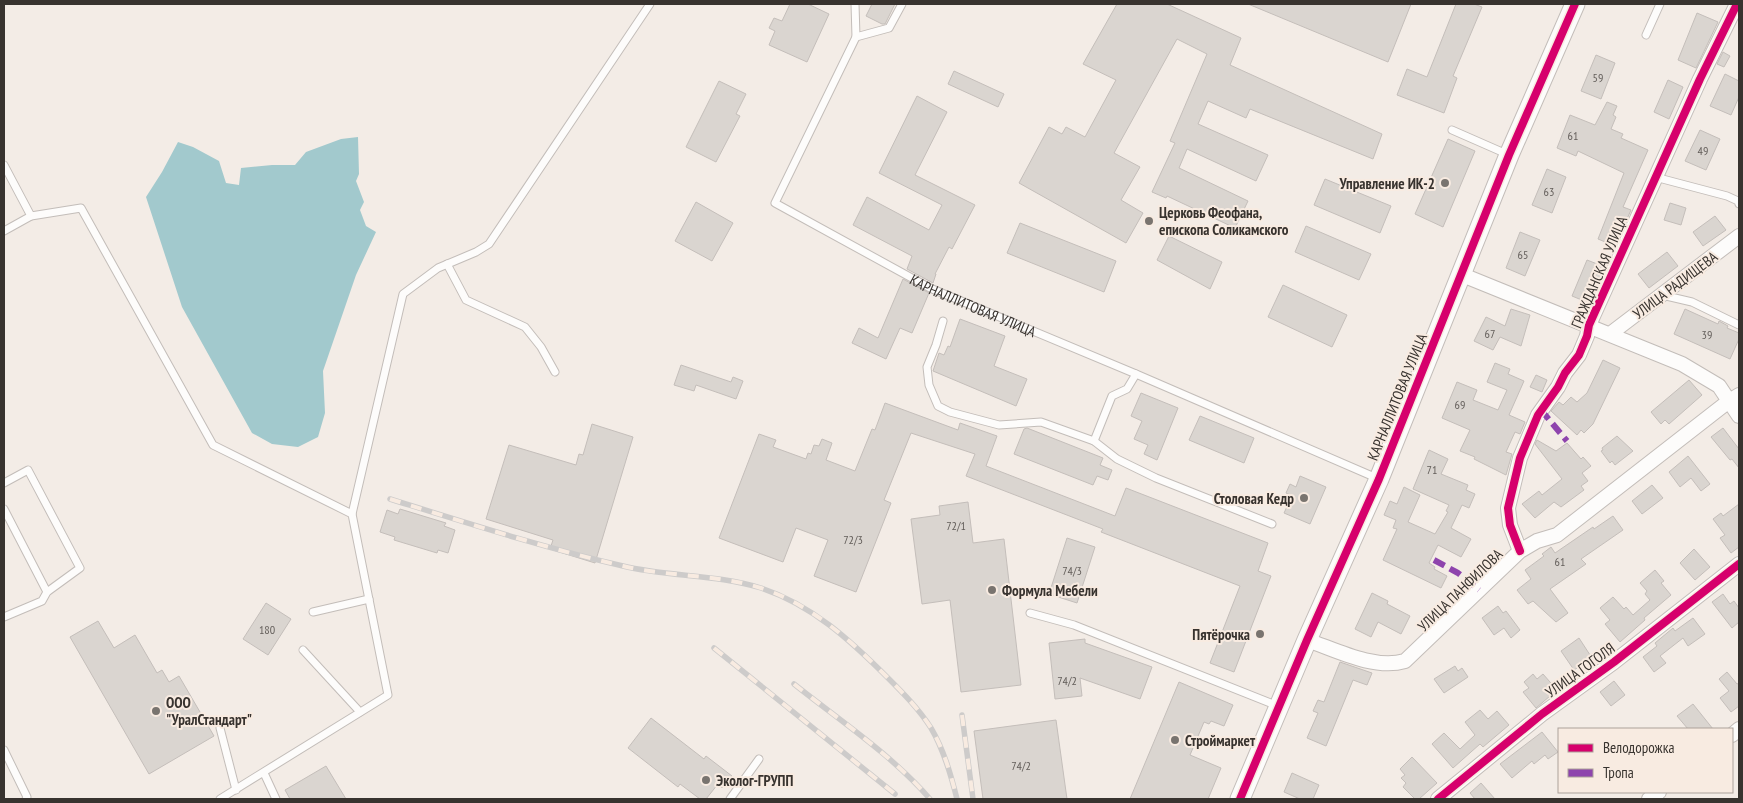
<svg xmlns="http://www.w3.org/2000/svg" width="1743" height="803" viewBox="0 0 1743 803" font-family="'PT Sans Narrow',sans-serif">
<rect width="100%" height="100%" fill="#f3ece6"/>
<path fill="#a2c9cd" d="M358 137 359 174 356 181 364 202 360 210 366 226 376 232 356 275 323 371 325 413 318 437 298 447 272 444 252 433 182 307 146 197 162 172 178 142 193 147 219 161 226 183 239 185 241 168 272 165H295L306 152 341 139Z"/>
<path fill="#dad5d0" stroke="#c4beba" d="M790 4H808L829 14 807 62 769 45 775 31 769 28 774 18 782 21Z
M872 4H895L885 24H882L866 16Z
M1117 4H1167L1241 38 1230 65 1382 134 1373 159 1250 109 1246 118 1208 101 1198 124 1268 155 1256 181 1187 149 1179 168 1248 201 1235 228 1167 196 1166 198 1152 192 1175 143 1170 141 1207 54 1177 39 1114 153 1140 167 1121 200 1143 213 1126 243 1019 183 1049 127 1062 134 1066 127 1085 137 1116 80 1083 64Z
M1248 4H1411L1388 62Z
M1456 4H1474L1482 7 1453 76 1457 78 1444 113 1397 95 1407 69 1427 77Z
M1697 13 1718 22 1696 68 1678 60Z
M1723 52 1730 56 1724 67 1717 64Z
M1596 55 1615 63 1601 99 1581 91Z
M954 71 1004 94 998 107 948 84Z
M1725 74 1739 81V97L1731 115 1710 106Z
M1668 80 1683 87 1669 119 1654 112Z
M719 81 746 94 736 114 740 116 716 162 686 147Z
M917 96 947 112 915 175 975 205 952 249 949 247 935 274H936L933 283 907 269 912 256 853 225 867 197 929 230 942 205 879 173Z
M1607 102 1617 106 1613 115 1616 117 1611 129 1623 134 1621 138 1648 150 1623 207 1631 210 1615 246 1598 239 1624 173 1578 151 1576 156 1557 148 1570 115 1595 125Z
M1700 130 1720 139 1706 170 1685 161Z
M1448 139 1475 151 1443 227 1415 214Z
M1547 169 1566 177 1552 213 1532 205Z
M1325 179 1391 206 1380 233 1314 205Z
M696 202 733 223 712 261 675 241Z
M1670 203 1686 208 1681 225 1664 220Z
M1715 216 1726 230 1703 246 1693 232Z
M1020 223 1116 261 1104 292 1007 253Z
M1306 226 1371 254 1359 280 1295 252Z
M1520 232 1540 240 1525 276 1506 268Z
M1169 236 1222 262 1210 289 1157 260Z
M1667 252 1678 266 1649 288 1638 274Z
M1587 260 1605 267 1589 303 1572 296Z
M903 279 929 293 912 333 900 328 886 359 852 343 859 328 878 338Z
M1283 285 1347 315 1332 347 1268 317Z
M1511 309 1530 315 1521 346 1500 337 1493 350 1474 341 1486 317 1505 326Z
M1685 309 1718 324 1719 321 1728 326 1727 328 1739 333V339L1730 359 1674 334Z
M960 319 1005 336 994 366 1027 379 1016 406 933 371 939 353 944 355 948 346 950 347Z
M1603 360 1620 368 1593 424 1584 433 1581 430 1577 435 1551 411 1559 402 1563 405 1571 397 1577 402 1587 393Z
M1495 363 1510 369 1508 374 1524 381 1509 415 1525 422 1520 434 1515 432 1506 452 1512 454 1506 475 1474 459 1475 457 1460 451 1470 430 1442 418 1457 382 1477 390 1473 400 1498 410 1507 390 1487 382Z
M681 365 731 382 733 377 743 381 736 399 696 385 694 391 674 385Z
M1536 375 1547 380 1542 392 1530 387Z
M1689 380 1702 395 1669 424 1665 420 1661 424 1651 412Z
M1141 393 1178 408 1157 460 1144 454 1148 445 1134 439 1142 421 1131 416Z
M885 403 958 430 960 423 997 436 986 466 1115 516 1126 488 1268 543 1258 571 1271 576 1234 672 1210 663 1240 586 1101 532 1103 529 966 476 975 454 911 433 884 500 891 503 856 592 814 576 828 540 796 528 783 562 719 538 759 434 776 440 773 447 806 459 808 453 811 454 814 445 819 446 822 439 832 443 826 460 855 471 872 429 875 430Z
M1200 416 1254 438 1244 463 1189 440Z
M592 424 633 437 595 563 550 549 553 540 486 519 509 445 576 465 579 454 583 455Z
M1027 428 1103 458 1100 465 1112 470 1108 480 1097 476 1093 485 1014 454 1024 429Z
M1723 428 1739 449V468L1732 459 1730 460 1711 437Z
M1617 436 1633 451 1615 465 1612 461 1610 463 1601 451 1603 450 1602 448Z
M1537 440 1556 451 1567 443 1581 459 1583 457 1591 466 1582 473 1588 481 1581 486 1584 490 1561 507 1554 502 1535 518 1522 504 1539 491 1542 495 1562 479 1535 444Z
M1429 450 1448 459 1441 474 1468 485 1466 490 1475 494 1469 508 1462 505 1451 528 1471 539 1461 557 1438 545 1429 563 1435 567 1434 569 1447 576 1441 588 1383 560 1397 529 1393 528 1396 520 1384 515 1390 501 1397 504 1404 487 1420 495 1408 522 1435 534 1448 512 1446 511 1449 505 1413 489Z
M1688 456 1710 484 1701 491 1691 478 1680 487 1669 472Z
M1300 476 1326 487 1310 524 1284 513 1292 496 1286 493 1290 484 1296 487Z
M1652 485 1663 498 1642 514 1632 501Z
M968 502 973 543 1004 539 1021 685 961 692 950 600 922 604 911 519 940 515 939 506Z
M1739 504V547L1731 553 1720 538 1725 535 1713 519 1721 513 1723 516Z
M400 509 446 523 444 526 455 530 448 553 438 550 437 553 394 540 395 537 380 532 387 510 398 514Z
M1613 516 1623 530 1581 559 1586 564 1550 589 1568 613 1556 622 1533 601 1528 604 1517 590 1531 579 1525 570 1544 556 1542 554 1551 547 1555 553 1593 527 1594 529Z
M1067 538 1095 547 1077 603 1049 594Z
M1694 549 1710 567 1695 580 1680 563Z
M1655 570 1664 581 1661 583 1671 595 1644 618 1645 620 1620 642 1605 624 1610 620 1600 608 1613 597 1624 609 1626 607 1633 615 1650 600 1645 594 1647 591 1640 583Z
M1372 593 1388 601 1387 604 1410 616 1401 634 1378 622 1371 637 1355 629Z
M1723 594 1730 604 1734 601 1739 608V622L1732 628 1712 602Z
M266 603 291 619 268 655 243 639Z
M1498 606 1503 613 1506 611 1520 630 1511 638 1504 628 1494 635 1482 618Z
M1693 618 1705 634 1688 646 1683 638 1660 656 1666 663 1654 672 1643 657 1657 646 1655 643 1673 628 1675 631Z
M98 621 114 648 135 635 157 673 162 670 169 682 179 676 214 736 149 774 70 637Z
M1579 638 1592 658 1574 670 1561 651Z
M1085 639V643L1152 667 1140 699 1080 678 1082 696 1055 699 1049 643Z
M1340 662 1372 673 1367 685 1353 680 1326 746 1307 738 1318 713 1313 711 1318 700 1324 702Z
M1455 666 1458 671 1462 668 1468 677 1444 693 1434 679Z
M1727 672 1737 684 1739 683V706L1731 712 1720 698 1729 691 1719 679Z
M1533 674 1537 679 1543 674 1557 690 1536 708 1523 692 1529 688 1524 682Z
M1614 681 1625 695 1611 706 1600 692Z
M1179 682 1233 705 1224 726 1211 721 1209 724 1204 722 1190 755 1221 768 1208 799H1130Z
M1693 704 1713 729H1688L1677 716Z
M1480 710 1488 719 1497 711 1509 725 1483 747 1480 744 1453 768 1432 744 1444 733 1460 749 1475 735 1465 722Z
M651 718 704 759 706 756 732 776 722 788 718 784 706 799H700L680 784 678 787 628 748Z
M1056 720 1067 799H983L974 731Z
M1542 732 1558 752 1548 759 1545 755 1534 764 1532 761 1512 778 1500 764Z
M1412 757 1437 783 1419 799H1415L1403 787 1406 783 1401 778 1405 775 1400 769Z
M326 766 346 799H290L285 790Z
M1292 773 1319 785 1313 799H1300L1284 792Z
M1481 783 1495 799H1475L1470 793Z"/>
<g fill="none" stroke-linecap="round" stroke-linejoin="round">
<defs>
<g id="lane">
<path id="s1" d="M855 4 856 37 775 203 930 288 1136 374 1379 479"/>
<path d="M1646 35 1660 4"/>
<path d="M856 37 889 28 902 4"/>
<path d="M1452 130 1509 155"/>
<path d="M4 165 31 216"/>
<path d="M1655 177 1727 196 1738 201 1739 204"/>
<path d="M4 231 31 216 81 208 213 445 352 514 388 695 220 799"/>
<path d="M447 264 466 300 525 327 541 347 555 372"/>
<path d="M1662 295 1692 302 1739 325"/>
<path d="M943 321 936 345 927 367 929 385 938 406 950 412 999 425 1041 422 1094 441 1117 459 1156 478 1272 524"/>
<path d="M1094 441 1112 396 1127 389 1136 374"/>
<path d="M4 483 28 470 80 568 47 592 42 601 4 617"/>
<path d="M4 509 47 592"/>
<path d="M352 514 403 294 438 268 476 252 489 244 650 4"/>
<path d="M313 612 369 599"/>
<path d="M1030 613 1074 625 1278 706"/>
<path d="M303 650 360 712"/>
<path d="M220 728 236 790"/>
<path d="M4 750 27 797 26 799"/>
<path d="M264 773 276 799"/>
<path d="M730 799 759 759"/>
</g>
<path id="street" d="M1460 274 1682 364 1719 386 1739 416
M1610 334 1739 236
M1520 551 1510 525 1508 508 1520 458 1538 415 1558 387 1565 373 1579 355 1587 336 1589 325 1700 79 1737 4
M1307 640C1336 650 1374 670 1405 661L1520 551 1537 541 1557 535 1729 401 1739 395
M1732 735 1739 729
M1438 799 1542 714 1614 662 1739 564
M1649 799 1659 792"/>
<path id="secondary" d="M1240 799 1307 640 1379 479 1509 155 1575 4"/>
</defs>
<use href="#lane" stroke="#c3bdb9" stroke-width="9"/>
<use href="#street" stroke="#c3bdb9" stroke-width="16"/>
<use href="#secondary" stroke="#c3bdb9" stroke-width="21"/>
<use href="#lane" stroke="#fdfcfb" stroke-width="7"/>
<use href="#street" stroke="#fdfcfb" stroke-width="14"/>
<use href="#secondary" stroke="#fdfcfb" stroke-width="19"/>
<defs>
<path id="rail" d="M390 499C467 523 545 548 623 566 668 577 717 574 761 588 812 605 850 640 887 677 903 693 919 709 931 728 944 750 951 775 957 799
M714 648 895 794
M794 684C839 720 892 755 930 799
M962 715 973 799"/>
</defs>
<use href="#rail" stroke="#cdcbca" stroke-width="5.5"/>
<use href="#rail" stroke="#f8ebe1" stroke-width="4" stroke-dasharray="11" stroke-linecap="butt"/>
<path stroke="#8e44ad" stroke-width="6" stroke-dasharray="12 6" stroke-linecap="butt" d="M1541 410 1567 441
M1434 560 1458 573 1479 590"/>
<defs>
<path id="cycleway" d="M1520 551 1510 525 1508 508 1520 458 1538 415 1558 387 1565 373 1579 355 1587 336 1589 325 1700 79 1737 4
M1240 799 1307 640 1379 479 1509 155 1575 4
M1438 799 1542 714 1614 662 1739 564"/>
</defs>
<use href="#cycleway" stroke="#f8ebe1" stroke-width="11"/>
<use href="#cycleway" stroke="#d6006c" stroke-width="8"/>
</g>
<g fill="#79746f" stroke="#f8ebe1" stroke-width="2">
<circle cx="1445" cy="183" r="5"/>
<circle cx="1149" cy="221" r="5"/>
<circle cx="1304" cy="498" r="5"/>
<circle cx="992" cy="590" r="5"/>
<circle cx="1260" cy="634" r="5"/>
<circle cx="156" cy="711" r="5"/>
<circle cx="1175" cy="740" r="5"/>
<circle cx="706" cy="780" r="5"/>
</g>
<g text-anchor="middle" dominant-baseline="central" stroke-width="4" stroke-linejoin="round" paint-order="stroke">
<g font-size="12" fill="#625d59">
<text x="1598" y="77">59</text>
<text x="1573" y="135">61</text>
<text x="1703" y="150">49</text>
<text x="1549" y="191">63</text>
<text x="1523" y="254">65</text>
<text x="1490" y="333">67</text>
<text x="1707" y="334">39</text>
<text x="1460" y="404">69</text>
<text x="1432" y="469">71</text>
<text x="956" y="525">72/1</text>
<text x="853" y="539">72/3</text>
<text x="1560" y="561">61</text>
<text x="1072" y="570">74/3</text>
<text x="267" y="629">180</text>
<text x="1067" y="680">74/2</text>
<text x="1021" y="765">74/2</text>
</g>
<g font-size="15" font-weight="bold" fill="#38332f" stroke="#f8ebe1" text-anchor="start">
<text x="1435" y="183" text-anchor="end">Управление ИК-2</text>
<text x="1159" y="212">Церковь Феофана,<tspan x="1159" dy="17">епископа Соликамского</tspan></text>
<text x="1294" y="498" text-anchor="end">Столовая Кедр</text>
<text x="1002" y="590">Формула Мебели</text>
<text x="1250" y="634" text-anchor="end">Пятёрочка</text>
<text x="166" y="702">ООО<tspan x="166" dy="17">"УралСтандарт"</tspan></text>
<text x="1185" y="740">Строймаркет</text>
<text x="716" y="780">Эколог-ГРУПП</text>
</g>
<g font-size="15" fill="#38332f" stroke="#f8ebe1">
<text transform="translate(1599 272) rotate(-67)">ГРАЖДАНСКАЯ УЛИЦА</text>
<text transform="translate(1675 285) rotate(-37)">УЛИЦА РАДИЩЕВА</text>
<text stroke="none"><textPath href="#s1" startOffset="441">КАРНАЛЛИТОВАЯ УЛИЦА</textPath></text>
<text transform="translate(1397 397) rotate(-68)">КАРНАЛЛИТОВАЯ УЛИЦА</text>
<text transform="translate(1460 590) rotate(-44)">УЛИЦА ПАНФИЛОВА</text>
<text transform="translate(1580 670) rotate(-36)">УЛИЦА ГОГОЛЯ</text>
</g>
</g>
<rect width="1743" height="803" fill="none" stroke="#38332f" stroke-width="10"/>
<rect x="1558" y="728" width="175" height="65" fill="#f8ebe1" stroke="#aba19a"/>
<rect x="1568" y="744" width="25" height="8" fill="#d6006c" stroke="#aba19a"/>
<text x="1603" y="753" font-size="15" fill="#38332f">Велодорожка</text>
<rect x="1568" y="769" width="25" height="8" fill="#8e44ad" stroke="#aba19a"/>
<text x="1603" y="778" font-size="15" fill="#38332f">Тропа</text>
</svg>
